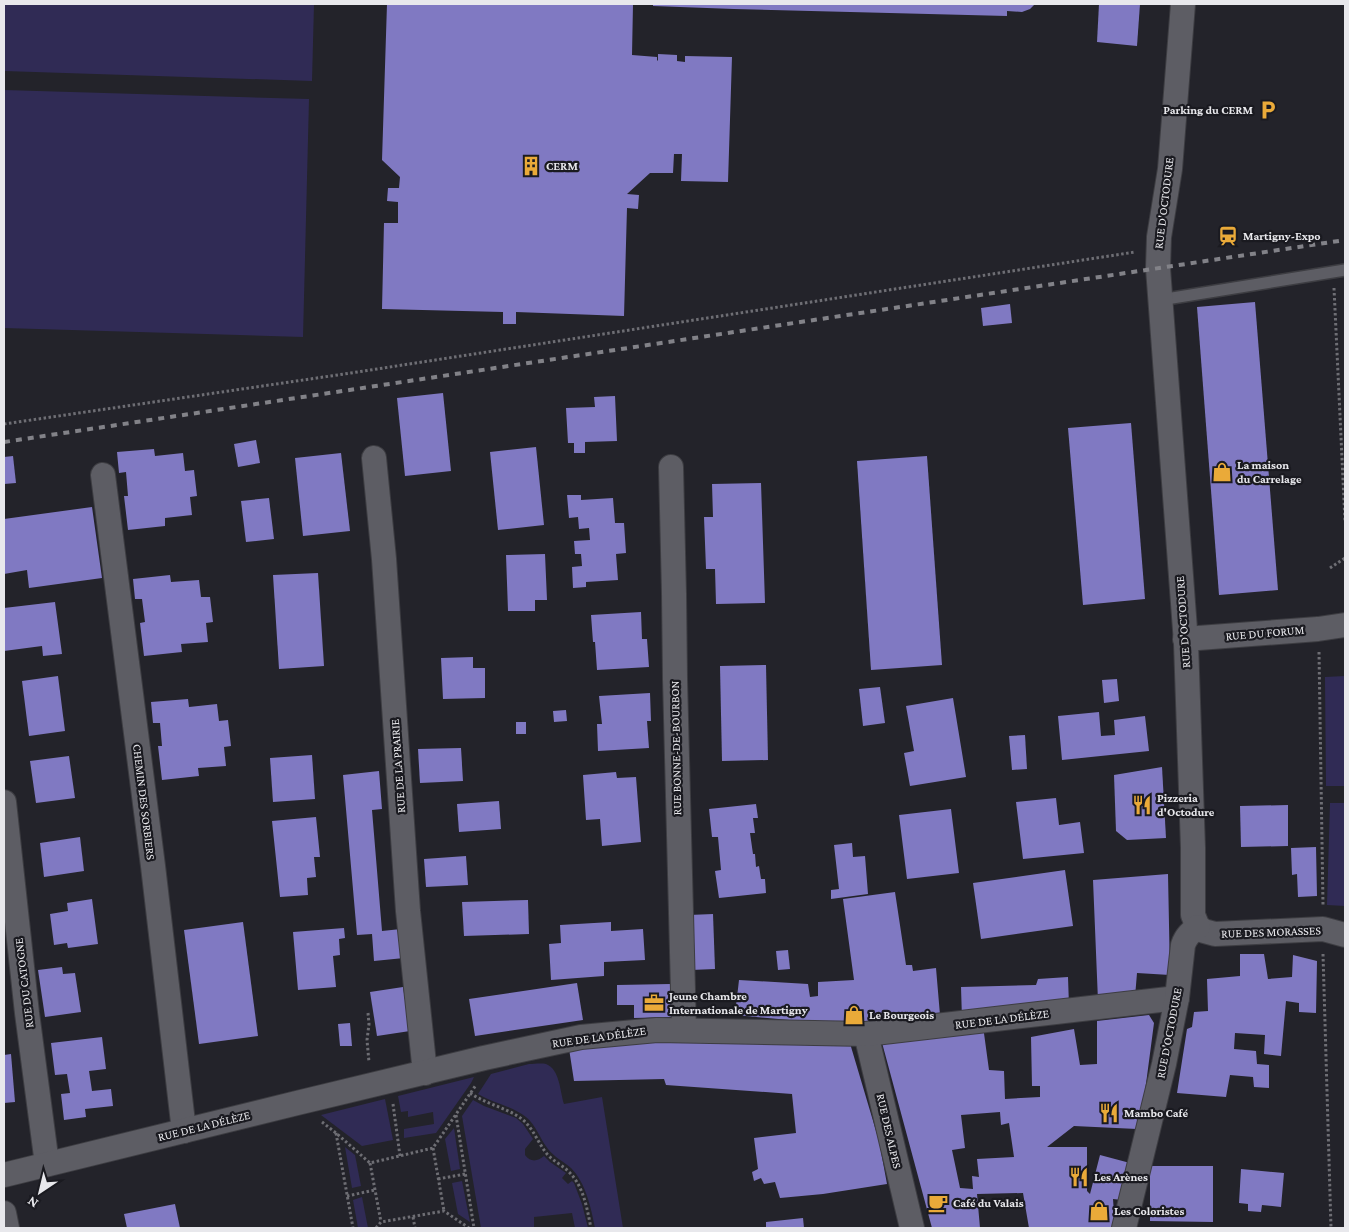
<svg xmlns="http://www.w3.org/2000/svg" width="1349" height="1232" font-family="'Crimson Pro',serif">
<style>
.green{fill:#302b55}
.building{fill:#8079c2;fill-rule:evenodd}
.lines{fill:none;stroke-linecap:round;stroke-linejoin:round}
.service-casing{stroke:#3d3d42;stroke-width:14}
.minor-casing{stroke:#3d3d42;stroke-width:26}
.path{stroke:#6e6e74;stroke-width:3;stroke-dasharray:2.5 2.5;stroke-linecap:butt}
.service{stroke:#5d5d64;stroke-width:11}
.minor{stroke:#5d5d64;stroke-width:24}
.rail{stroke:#828288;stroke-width:4;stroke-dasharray:6 6;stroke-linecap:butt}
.labels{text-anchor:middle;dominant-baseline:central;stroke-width:4.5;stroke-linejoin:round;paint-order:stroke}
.poi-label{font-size:12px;font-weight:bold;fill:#e8e8ec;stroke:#1a1a20;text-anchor:start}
.street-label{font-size:12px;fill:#e8e8ec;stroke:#1a1a20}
</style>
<rect width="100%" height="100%" fill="#23232a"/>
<!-- green -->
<g class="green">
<path d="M4,4H314L312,81L4,71Z"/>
<path d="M4,90L309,99L303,337L4,328Z"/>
<path d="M1345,676V786H1326L1325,677Z"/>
<path d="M1330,803H1345V906L1327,905Z"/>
<path d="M529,1064C534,1064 541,1063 546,1064C560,1069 560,1092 564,1104L602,1097L623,1228H595C591,1208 586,1183 571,1168C563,1161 554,1157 548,1149C540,1139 536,1125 526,1117C512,1106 493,1103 478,1094L491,1074Z"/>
<path d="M474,1077L471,1083L436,1133L404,1138V1129L434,1124L433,1112L408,1117V1111L401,1112L398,1096Z"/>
<path d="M385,1099L393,1140L362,1146L321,1115Z"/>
<path d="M473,1100L484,1106L516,1118L523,1124L533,1139L525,1149V1155C531,1163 538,1161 544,1156L550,1162L566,1173L562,1178L568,1184L572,1181L574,1183L582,1204L588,1228H575L572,1213L534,1217V1228H481L462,1116Z"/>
<path d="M454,1128L460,1169L451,1171L445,1139Z"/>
<path d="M345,1147L355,1155L361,1186L352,1188Z"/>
<path d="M462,1181L470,1222L458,1214L452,1183Z"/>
<path d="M362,1197L368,1228H358L353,1200Z"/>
</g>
<!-- building -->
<g class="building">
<path d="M387,4H633L632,55L657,57V60L658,61V54L677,55V61L685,62V56L732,57L728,182L681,181L682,154H674L673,173H650L627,194L639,195L638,209L627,208L624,316L516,312V324H503V312L382,309L384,223H398V202L387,201L388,188H399L400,177L382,160Z"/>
<path d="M653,4H1035L1030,9L1022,12L1007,11V16L734,9L653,6Z"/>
<path d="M1099,4H1140L1137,46L1097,42Z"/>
<path d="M1255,302L1278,590L1219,595L1197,307Z"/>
<path d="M1010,304L1012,323L983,326L981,308Z"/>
<path d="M443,393L451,471L405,476L397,398Z"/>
<path d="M615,396L617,441L585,442V453H574V443H568L566,408L595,407L594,397Z"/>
<path d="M1131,423L1145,599L1083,605L1068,428Z"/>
<path d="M256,440L260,463L238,467L234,444Z"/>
<path d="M536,447L544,525L498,530L490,452Z"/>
<path d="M154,449L155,456L183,453L185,471L194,470L197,496L190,497L192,515L165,518V526L128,530L124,496H128L126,472L119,473L117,452Z"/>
<path d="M341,453L350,531L303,536L295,458Z"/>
<path d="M13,456L16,483L4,484V457Z"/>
<path d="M927,456L942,665L871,670L857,461Z"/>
<path d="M761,483L765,603L716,604L715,569H706L704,517H713L712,484Z"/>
<path d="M567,495H581V500L613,498L615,523H624L626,553L616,554L618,580L586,582V587L573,588L572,567L582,566L581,554H575L574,541L590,540L589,528L579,529L578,517L569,518Z"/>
<path d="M269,498L274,539L246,542L241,501Z"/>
<path d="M92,507L102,578L29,588L27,570L4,574V519Z"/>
<path d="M545,554L547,600H535V611H508L506,555Z"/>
<path d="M318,573L324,666L279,669L273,575Z"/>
<path d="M170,575L171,582L199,580L201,597H210L213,622L206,623L208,642L181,644L182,652L144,656L140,623L145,622L142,599H135L133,579Z"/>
<path d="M55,602L62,654L43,656L42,646L4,651V608Z"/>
<path d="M641,612L642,639H647L649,667L597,670L595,642H593L591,615Z"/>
<path d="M473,657V668H485V698L443,699L441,658Z"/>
<path d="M766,665L768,760L722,761L720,666Z"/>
<path d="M58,676L65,731L29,736L22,681Z"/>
<path d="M1117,679L1119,701L1104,703L1102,680Z"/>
<path d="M880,687L885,723L863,726L859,689Z"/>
<path d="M650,693L651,721H647L649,748L598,751L597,724H602L599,696Z"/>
<path d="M953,698L966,777L910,786L904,753L914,751L906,706Z"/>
<path d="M188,699L189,707L217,704L219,721L228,720L231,746L224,747L226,766L198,768L199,776L162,780L158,746H162L160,723H153L151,702Z"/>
<path d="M566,710L567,721L554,722L553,711Z"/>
<path d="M1099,712L1101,736L1115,735L1114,720L1145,716L1149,751L1062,760L1058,716Z"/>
<rect x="516" y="722" width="10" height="12"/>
<path d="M1025,735L1027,769L1012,770L1009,736Z"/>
<path d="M461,748L463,781L420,783L418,749Z"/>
<path d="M312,755L315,799L273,802L270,758Z"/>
<path d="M69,756L75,798L36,803L30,761Z"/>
<path d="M1162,767L1166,838L1127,840L1116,831L1114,775Z"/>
<path d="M379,771L382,809L372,810L382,931L401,929L404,958L374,961L372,934L357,935L343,775Z"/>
<path d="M616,772L617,778L636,777L641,842L602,846L600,819L586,820L583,775Z"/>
<path d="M1056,798L1059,825L1080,822L1084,853L1023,859L1016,802Z"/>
<path d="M499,801L501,829L459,832L457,804Z"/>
<path d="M756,804L758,818H753L755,833H750L753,854H755L756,867L759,866L761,879H765L766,893L719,898L715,871L721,870L718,837H712L709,809Z"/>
<path d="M1288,805V846L1241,847L1240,806Z"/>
<path d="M951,809L959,873L907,879L899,815Z"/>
<path d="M316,817L320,857H314L316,877L307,878L308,895L280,897L272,821Z"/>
<path d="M80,837L84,871L44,877L40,843Z"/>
<path d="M852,843L853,857L865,856L868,894L831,899V890L839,889L834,845Z"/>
<path d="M1316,847L1317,896L1298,897L1297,874L1292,875L1291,848Z"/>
<path d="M466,856L468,885L426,887L424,859Z"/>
<path d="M1065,870L1073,926L981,939L973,883Z"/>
<path d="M1168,874L1170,975L1137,973L1135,997L1098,1001L1093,880Z"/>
<path d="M895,892L906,965H912L913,971L936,968L940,1015L845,1027L822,1023L735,1015L739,980L808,984L810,997L818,996V982L854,980L843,899Z"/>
<path d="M92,899L98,944L68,948L67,943L54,945L50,914L68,911L67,903Z"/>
<path d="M528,900L529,934L464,936L462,902Z"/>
<path d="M713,914L715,969L691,970L689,915Z"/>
<path d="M243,922L258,1036L199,1044L184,930Z"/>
<path d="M611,922V931L643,929L645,960L604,962V976L551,980L549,944L561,943L560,925Z"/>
<path d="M344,928L345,938L339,939L340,955L333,956L336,987L298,990L293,932Z"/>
<path d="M788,950L790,969L778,970L776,951Z"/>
<path d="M1240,954H1264L1268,979L1292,977L1293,955L1317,961L1316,1013L1299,1012V1003L1286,1001L1281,1056L1264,1054L1265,1035L1235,1033L1234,1049L1256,1051L1257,1064L1269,1065V1088L1254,1087L1253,1077L1230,1075L1226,1097L1177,1093L1187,1029L1192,1027L1194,1012L1208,1011L1207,979L1240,976Z"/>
<path d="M62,967L63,974L75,973L81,1012L45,1017L38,970Z"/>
<path d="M1068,977L1069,1006L962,1019L961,987L1036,985L1038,979Z"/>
<path d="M577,983L583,1020L475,1036L469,999Z"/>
<path d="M670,984L671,1017L634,1018V1005H617V985Z"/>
<path d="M403,987L410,1031L377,1036L370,992Z"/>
<path d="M1149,1015L1154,1023L1144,1099L1137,1129L1074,1126L1047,1147H1087V1191L1090,1194L1100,1155L1130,1163L1122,1200L1113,1199L1115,1228H1029L1023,1193L977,1194L980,1228H932L881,1039L983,1026L989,1070L1004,1071L1005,1099L1040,1097V1086H1032L1031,1037L1074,1029L1080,1065L1097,1064V1021ZM1000,1112L1001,1125L1009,1123L1014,1157L977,1159L979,1177L972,1176L973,1189L960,1188L952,1150L965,1148L961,1115Z"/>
<path d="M350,1023L352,1046H340L338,1024Z"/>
<path d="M102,1037L106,1069L89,1071L92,1091L111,1089L113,1106L85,1109L86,1117L64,1120L61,1094L70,1093L67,1074L55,1075L51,1043Z"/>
<path d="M849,1040L879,1141L887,1184L823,1194L780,1198L775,1182L764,1184L761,1178L754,1181L752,1172L758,1169L754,1138L796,1133L792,1094L666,1085L664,1079L574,1081L568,1042Z"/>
<path d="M11,1054L15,1102L4,1103V1055Z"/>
<path d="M1150,1166H1213V1222L1150,1221Z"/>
<path d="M1241,1169L1284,1173L1281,1207L1262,1205L1261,1212L1248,1211V1204L1239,1203Z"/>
<path d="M175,1204L180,1228H127L124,1214Z"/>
<path d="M803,1218L804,1228H766V1222Z"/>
</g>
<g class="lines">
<defs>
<path id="service" d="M1160,300L1345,270"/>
<g id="minor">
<path d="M1183,4L1170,169L1159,237L1158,268L1186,643L1193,848V915L1198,927L1204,931L1215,934L1323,929L1345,935"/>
<path d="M374,458L384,559L408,911L425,1073"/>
<path d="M671,467L674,594L675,679L684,1030"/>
<path d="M103,475L153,866L184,1131"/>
<path d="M1185,639L1318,629L1345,625"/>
<path d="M4,802L27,1013L47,1164"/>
<path d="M866,1034L912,1228"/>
<path d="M4,1175L297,1103L484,1058L581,1037L657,1030L866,1034L1177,998"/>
<path d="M4,1213L7,1228"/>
<path d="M1124,1228L1164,1064L1177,998L1183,945C1186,936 1191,932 1198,927"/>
</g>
</defs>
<!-- service casing -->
<use href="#service" class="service-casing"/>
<!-- minor casing -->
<use href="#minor" class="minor-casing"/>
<!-- path -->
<g class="path">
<path d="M1334,288L1345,522"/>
<path d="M4,424L351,373L1135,252"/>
<path d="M1330,568L1345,558"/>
<path d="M1319,652L1323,905"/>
<path d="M1323,954L1331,1228"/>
<path d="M368,1013L369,1024L367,1040L369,1062"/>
<path d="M470,1093C486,1104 504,1107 519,1117C533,1126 537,1142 547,1154C553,1161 562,1165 568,1171C584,1186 587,1209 591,1228"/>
<path d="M393,1104L400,1156"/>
<path d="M456,1115L474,1228"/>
<path d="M322,1122L336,1133L370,1163L433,1148L476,1085"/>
<path d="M336,1133L353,1228"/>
<path d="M433,1148L444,1211"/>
<path d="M370,1163L381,1222"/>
<path d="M438,1179L465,1174"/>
<path d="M347,1196L375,1190"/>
<path d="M413,1217L415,1228"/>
<path d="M376,1228L381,1222L444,1211L469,1228"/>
</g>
<!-- service -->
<use href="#service" class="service"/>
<!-- minor -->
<use href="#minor" class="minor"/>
<!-- rail -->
<path class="rail" d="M4,442L1345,240"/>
</g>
<!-- icons -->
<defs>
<symbol id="parking-bare" viewBox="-9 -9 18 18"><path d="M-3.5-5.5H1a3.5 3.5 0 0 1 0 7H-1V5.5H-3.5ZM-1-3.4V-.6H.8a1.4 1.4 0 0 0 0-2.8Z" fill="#eaaa39" stroke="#1a1a20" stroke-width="2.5" paint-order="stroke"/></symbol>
<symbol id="building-bare" viewBox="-9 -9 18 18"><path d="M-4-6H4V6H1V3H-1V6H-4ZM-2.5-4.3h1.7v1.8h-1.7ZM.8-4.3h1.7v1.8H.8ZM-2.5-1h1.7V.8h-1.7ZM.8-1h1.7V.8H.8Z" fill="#eaaa39" stroke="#1a1a20" stroke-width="2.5" paint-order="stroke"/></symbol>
<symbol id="station-bare" viewBox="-9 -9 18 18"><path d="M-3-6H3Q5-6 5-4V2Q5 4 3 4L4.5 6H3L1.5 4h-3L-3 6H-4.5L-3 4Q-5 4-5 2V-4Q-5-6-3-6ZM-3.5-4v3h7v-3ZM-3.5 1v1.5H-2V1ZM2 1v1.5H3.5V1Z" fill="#eaaa39" stroke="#1a1a20" stroke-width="2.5" paint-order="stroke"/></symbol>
<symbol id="shop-bare" viewBox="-9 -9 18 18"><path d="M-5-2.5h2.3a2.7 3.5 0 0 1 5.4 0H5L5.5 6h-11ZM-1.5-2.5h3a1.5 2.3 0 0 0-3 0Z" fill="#eaaa39" stroke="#1a1a20" stroke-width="2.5" paint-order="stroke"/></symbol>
<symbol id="restaurant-bare" viewBox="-9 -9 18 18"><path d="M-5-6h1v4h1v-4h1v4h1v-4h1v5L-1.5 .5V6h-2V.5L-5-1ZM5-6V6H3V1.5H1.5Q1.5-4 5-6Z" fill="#eaaa39" stroke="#1a1a20" stroke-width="2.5" paint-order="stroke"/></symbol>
<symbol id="office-bare" viewBox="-9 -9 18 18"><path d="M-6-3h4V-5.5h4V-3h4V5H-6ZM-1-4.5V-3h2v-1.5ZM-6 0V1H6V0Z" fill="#eaaa39" stroke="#1a1a20" stroke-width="2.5" paint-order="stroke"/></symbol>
<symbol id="cafe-bare" viewBox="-9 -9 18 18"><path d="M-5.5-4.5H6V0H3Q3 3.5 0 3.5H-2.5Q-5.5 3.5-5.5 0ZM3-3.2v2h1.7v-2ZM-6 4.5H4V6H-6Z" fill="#eaaa39" stroke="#1a1a20" stroke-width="2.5" paint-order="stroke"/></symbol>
</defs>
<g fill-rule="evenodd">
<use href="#parking-bare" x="1254" y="96" width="28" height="28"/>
<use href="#building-bare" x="517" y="152" width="28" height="28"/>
<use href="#station-bare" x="1214" y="222" width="28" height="28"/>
<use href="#shop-bare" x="1208" y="458" width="28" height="28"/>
<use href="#restaurant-bare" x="1128" y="791" width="28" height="28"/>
<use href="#office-bare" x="640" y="989" width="28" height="28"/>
<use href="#shop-bare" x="840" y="1001" width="28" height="28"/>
<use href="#restaurant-bare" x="1095" y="1099" width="28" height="28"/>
<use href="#restaurant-bare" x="1065" y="1163" width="28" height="28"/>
<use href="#cafe-bare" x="924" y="1189" width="28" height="28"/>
<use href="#shop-bare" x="1085" y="1197" width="28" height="28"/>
</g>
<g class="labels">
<!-- poi labels -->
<g class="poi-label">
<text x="1253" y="110" text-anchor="end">Parking du CERM</text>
<text x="546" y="166">CERM</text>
<text x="1243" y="236">Martigny-Expo</text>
<text x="1237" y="465">La maison<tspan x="1237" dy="14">du Carrelage</tspan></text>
<text x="1157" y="798">Pizzeria<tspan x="1157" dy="14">d'Octodure</tspan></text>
<text x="669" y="996">Jeune Chambre<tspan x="669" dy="14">Internationale de Martigny</tspan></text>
<text x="869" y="1015">Le Bourgeois</text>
<text x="1124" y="1113">Mambo Café</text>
<text x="1094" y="1177">Les Arènes</text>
<text x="953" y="1203">Café du Valais</text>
<text x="1114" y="1211">Les Coloristes</text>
</g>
<!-- street labels -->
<g class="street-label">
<text transform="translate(1164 203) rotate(-83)">RUE D'OCTODURE</text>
<text transform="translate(1183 622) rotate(-94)">RUE D'OCTODURE</text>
<text transform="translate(1265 633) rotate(-5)">RUE DU FORUM</text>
<text transform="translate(676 748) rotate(-91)">RUE BONNE-DE-BOURBON</text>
<text transform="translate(398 766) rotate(-94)">RUE DE LA PRAIRIE</text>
<text transform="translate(144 802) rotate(83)">CHEMIN DES SORBIERS</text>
<text transform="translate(1271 932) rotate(-2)">RUE DES MORASSES</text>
<text transform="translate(24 983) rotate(-97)">RUE DU CATOGNE</text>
<text transform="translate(1002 1019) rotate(-7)">RUE DE LA DÉLÈZE</text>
<text transform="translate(1169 1033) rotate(-79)">RUE D'OCTODURE</text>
<text transform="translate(599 1037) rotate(-8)">RUE DE LA DÉLÈZE</text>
<text transform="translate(204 1126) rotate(-14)">RUE DE LA DÉLÈZE</text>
<text transform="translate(889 1131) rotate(77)">RUE DES ALPES</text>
</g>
</g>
<!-- border -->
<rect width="1349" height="1232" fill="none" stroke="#e8e8ec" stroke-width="10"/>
<!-- north arrow -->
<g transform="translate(40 1192) rotate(215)" stroke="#1a1a20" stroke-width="4" paint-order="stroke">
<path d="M0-4L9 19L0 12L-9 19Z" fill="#e8e8ec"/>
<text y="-8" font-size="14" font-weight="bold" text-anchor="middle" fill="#e8e8ec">N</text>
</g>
</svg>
